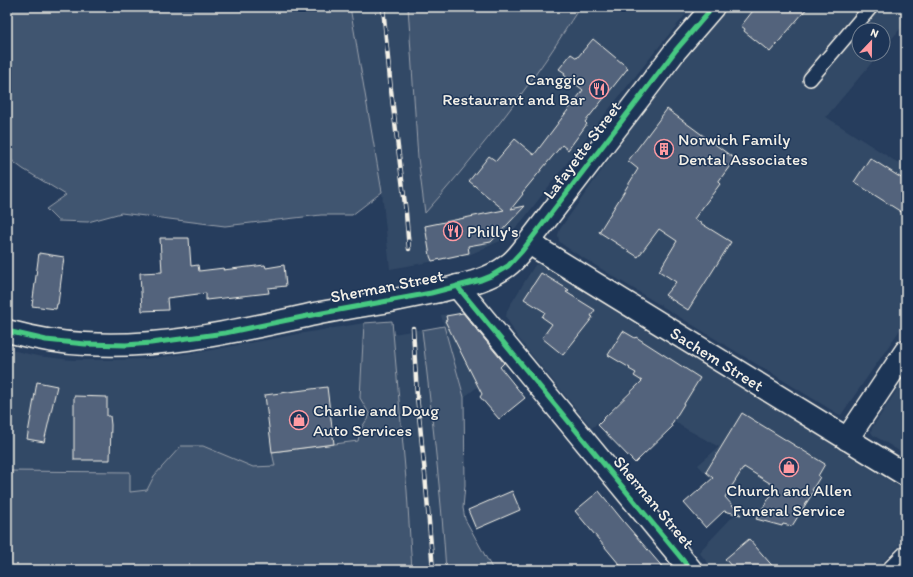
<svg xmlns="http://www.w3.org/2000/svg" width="913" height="577" font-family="Itim,sans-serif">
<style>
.built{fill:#334966}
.green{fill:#40546f;stroke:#9aa2ac}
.building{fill:#52647b;stroke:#f4f1e8}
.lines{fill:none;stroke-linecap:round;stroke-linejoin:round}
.service-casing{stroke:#f4f1e8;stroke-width:16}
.minor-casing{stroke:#f4f1e8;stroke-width:25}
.tertiary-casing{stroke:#f4f1e8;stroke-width:25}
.service{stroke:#1d3557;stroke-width:13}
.minor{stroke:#1d3557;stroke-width:22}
.tertiary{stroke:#1d3557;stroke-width:22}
.rail-casing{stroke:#f4f1e8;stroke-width:4.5}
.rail{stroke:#1d3557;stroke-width:3;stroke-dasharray:9;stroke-linecap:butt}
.tertiary-bridge-casing{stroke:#f4f1e8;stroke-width:25;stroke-linecap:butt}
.tertiary-bridge{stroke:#1d3557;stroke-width:22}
.cycleway-casing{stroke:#1d3557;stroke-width:8}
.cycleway{stroke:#46c982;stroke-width:5}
.labels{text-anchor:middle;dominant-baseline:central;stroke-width:3;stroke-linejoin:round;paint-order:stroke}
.poi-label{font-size:17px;fill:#f4f1e8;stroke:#1d3557;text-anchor:start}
.street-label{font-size:17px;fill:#f4f1e8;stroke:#1d3557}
</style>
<rect width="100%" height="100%" fill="#263d5d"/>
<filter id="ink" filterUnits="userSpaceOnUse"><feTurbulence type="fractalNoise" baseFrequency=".025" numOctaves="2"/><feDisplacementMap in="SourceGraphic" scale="8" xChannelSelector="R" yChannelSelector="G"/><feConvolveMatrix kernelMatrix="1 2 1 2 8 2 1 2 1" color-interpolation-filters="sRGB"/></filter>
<g filter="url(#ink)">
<!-- built -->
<g class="built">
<path d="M350,7H408L418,158L425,212L443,192L483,145L546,60L580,7H692L666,38L597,124L522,221L507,236L500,241L491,245L469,255L390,269L382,192Z"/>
<path d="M727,7H906V22L883,49V30H859V54H879L826,117L906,168V321L841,415L838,414L572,251L562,244L559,241L558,235L560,229L631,129L682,63Z"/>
<path d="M538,264L794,421L906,491V538L875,570H713L699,552L739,510L698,465L719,447L681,426L635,386L592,428L526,348L516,335L506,317L507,311L509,307L535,265Z"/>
<path d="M461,313H464L470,319L507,365L464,397L441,315Z"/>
<path d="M392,321L393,334L429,328L441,423L433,425L441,498L446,570H412L405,471L129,551L130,472L7,471V349L37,356L72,360H110L144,359L201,352L304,333L364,323Z"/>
<path d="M906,376V455L873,435L871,432L872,428Z"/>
</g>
<!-- green -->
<g class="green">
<path d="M7,7H350L382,192L352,215H321L225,226L121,213L88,222L58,221L46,209L66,195L23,169L7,157Z"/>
<path d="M408,7H580C568,25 557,44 545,61C508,114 468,165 425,213L418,158Z"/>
<path d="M392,321L407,491L412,570H7V471L130,472V492L147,490L154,476L181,446H203L253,467L275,466L272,452L358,441L360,430L370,415L360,398L364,323Z"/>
<path d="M444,326L464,397L465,485L463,508L465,519L493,570H446C441,490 431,410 422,330Z"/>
</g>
<!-- building -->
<g class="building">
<path d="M756,7H808L770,52L744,31L745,29L741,26Z"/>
<path d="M593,39L628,68L585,122L587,124L568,150L562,145L522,193L523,194L511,209L525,206L491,242L468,246L469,253L432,261L430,256L425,226L504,210L469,181L489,156L496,161L515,139L534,155L583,90L564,75L565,73L559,69L571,54L577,58Z"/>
<path d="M667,109L735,159L718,182L720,184L694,219L731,242L688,310L665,295L676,282L659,271L677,241L659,229L638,257L599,232L638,169L628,161Z"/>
<path d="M870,158L906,181V215L854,182Z"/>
<path d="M160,238H189L191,266L198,265L199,271L224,268L223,270L265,265L266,268L284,265L286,286L268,288L269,293L206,300V293L167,298L168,310L142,311L140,273L162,272Z"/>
<path d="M39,253L64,257L58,304H57L56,309L32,306Z"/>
<path d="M541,273L569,290L566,292L595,310L591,316L593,317L563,355L542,338L552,324L542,317L545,312L524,299Z"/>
<path d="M463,313L504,363L500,367L525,398L499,419L480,397L482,394L445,321L447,320L446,316Z"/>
<path d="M623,331L635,338L636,337L700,378L671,425L672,427L640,458L635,463L598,425L603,420H602L642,381L634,376L636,373L629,369L630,368L608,355Z"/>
<path d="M37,382L57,386L44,442L27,439Z"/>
<path d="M327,387L334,444L272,452L265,395Z"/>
<path d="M74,396L107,397V416H110L111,425L110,460H74Z"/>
<path d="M742,413L825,464L818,476L820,477L812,490L814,491L792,526L783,524L782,526L756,519L776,487L744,467L725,497L741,515L724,511L706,528L684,503L713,478L706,472Z"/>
<path d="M512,491L520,510L476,529L468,510Z"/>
<path d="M599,491L624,522L665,570H624L575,511Z"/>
<path d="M749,539L776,570H735L725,559Z"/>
</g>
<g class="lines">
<defs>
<path id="service" d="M810,79L871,7"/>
<g id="minor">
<path d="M457,286L691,570"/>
<path d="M847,439L906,351"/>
<path d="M894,570L906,558"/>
</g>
<g id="tertiary">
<path d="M529,243L906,475"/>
<path d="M439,291C463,285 487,281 507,266C513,262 518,256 522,251L657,75L676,50L713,7"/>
<path d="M7,331C33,338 58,343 85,344C163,349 240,330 315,314C340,309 365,305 390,301"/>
</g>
</defs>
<!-- service casing -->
<use href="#service" class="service-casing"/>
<!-- minor casing -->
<use href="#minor" class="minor-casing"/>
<!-- tertiary casing -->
<use href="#tertiary" class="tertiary-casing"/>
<!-- service -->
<use href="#service" class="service"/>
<!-- minor -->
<use href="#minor" class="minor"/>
<!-- tertiary -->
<use href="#tertiary" class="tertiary"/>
<defs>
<g id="rail">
<path d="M383,7L391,90L406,213L409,249"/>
<path d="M413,328L417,396L425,474L433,570"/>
</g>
</defs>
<!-- rail casing -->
<use href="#rail" class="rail-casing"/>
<!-- rail -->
<use href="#rail" class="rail"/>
<defs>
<path id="tertiary-bridge" d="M390,301L439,291"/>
</defs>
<!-- tertiary-bridge casing -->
<use href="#tertiary-bridge" class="tertiary-bridge-casing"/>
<!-- tertiary-bridge -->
<use href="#tertiary-bridge" class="tertiary-bridge"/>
<defs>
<g id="cycleway">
<path d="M457,286L691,570"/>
<path d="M7,331L46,340L85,344L126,345L151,343L203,336L225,333L317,314L431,293L481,280L491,276L508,266L522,251L657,75L676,50L713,7"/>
</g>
</defs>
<!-- cycleway casing -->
<use href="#cycleway" class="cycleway-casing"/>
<!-- cycleway -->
<use href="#cycleway" class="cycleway"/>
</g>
</g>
<!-- icons -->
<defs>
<symbol id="restaurant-ring" viewBox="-11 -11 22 22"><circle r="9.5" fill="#1d3557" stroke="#ff9aa2" stroke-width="1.5"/><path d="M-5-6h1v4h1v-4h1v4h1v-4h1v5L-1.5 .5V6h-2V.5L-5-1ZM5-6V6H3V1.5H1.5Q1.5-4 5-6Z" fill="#ff9aa2"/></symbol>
<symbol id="building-ring" viewBox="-11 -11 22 22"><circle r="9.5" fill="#1d3557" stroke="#ff9aa2" stroke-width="1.5"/><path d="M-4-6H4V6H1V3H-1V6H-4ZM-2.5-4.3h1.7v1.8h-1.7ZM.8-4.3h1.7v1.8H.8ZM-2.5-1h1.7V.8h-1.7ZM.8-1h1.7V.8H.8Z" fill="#ff9aa2"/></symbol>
<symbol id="shop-ring" viewBox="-11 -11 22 22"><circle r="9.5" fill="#1d3557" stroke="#ff9aa2" stroke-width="1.5"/><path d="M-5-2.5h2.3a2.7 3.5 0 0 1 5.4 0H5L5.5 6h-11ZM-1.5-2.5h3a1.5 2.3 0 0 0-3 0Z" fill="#ff9aa2"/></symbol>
</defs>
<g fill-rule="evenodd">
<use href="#restaurant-ring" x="588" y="78" width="22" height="22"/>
<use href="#building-ring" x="653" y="138" width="22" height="22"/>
<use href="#restaurant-ring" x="442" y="220" width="22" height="22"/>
<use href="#shop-ring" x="288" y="409" width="22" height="22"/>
<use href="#shop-ring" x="778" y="456" width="22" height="22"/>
</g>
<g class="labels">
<!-- poi labels -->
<g class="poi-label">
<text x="585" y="79" text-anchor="end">Canggio<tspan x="585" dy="20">Restaurant and Bar</tspan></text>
<text x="678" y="139">Norwich Family<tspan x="678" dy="20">Dental Associates</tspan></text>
<text x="467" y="231">Philly's</text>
<text x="313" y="410">Charlie and Doug<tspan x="313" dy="20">Auto Services</tspan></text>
<text x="789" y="490" text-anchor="middle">Church and Allen<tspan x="789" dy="20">Funeral Service</tspan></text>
</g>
<!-- street labels -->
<g class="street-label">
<text transform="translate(582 150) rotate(-53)">Lafayette Street</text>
<text transform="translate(387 286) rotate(-11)">Sherman Street</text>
<text transform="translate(717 359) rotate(32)">Sachem Street</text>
<text transform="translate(654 502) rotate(50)">Sherman Street</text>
</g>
</g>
<!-- margin -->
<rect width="913" height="577" fill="none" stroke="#1d3557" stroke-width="24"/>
<rect x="12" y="12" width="889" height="553" fill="none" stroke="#f4f1e8" stroke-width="1.5" filter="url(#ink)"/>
<!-- north arrow -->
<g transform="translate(871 42) rotate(22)"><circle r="19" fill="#1d3557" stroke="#738091"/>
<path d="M0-3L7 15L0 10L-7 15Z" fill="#ff9aa2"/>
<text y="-6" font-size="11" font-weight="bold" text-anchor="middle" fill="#f4f1e8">N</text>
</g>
</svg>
